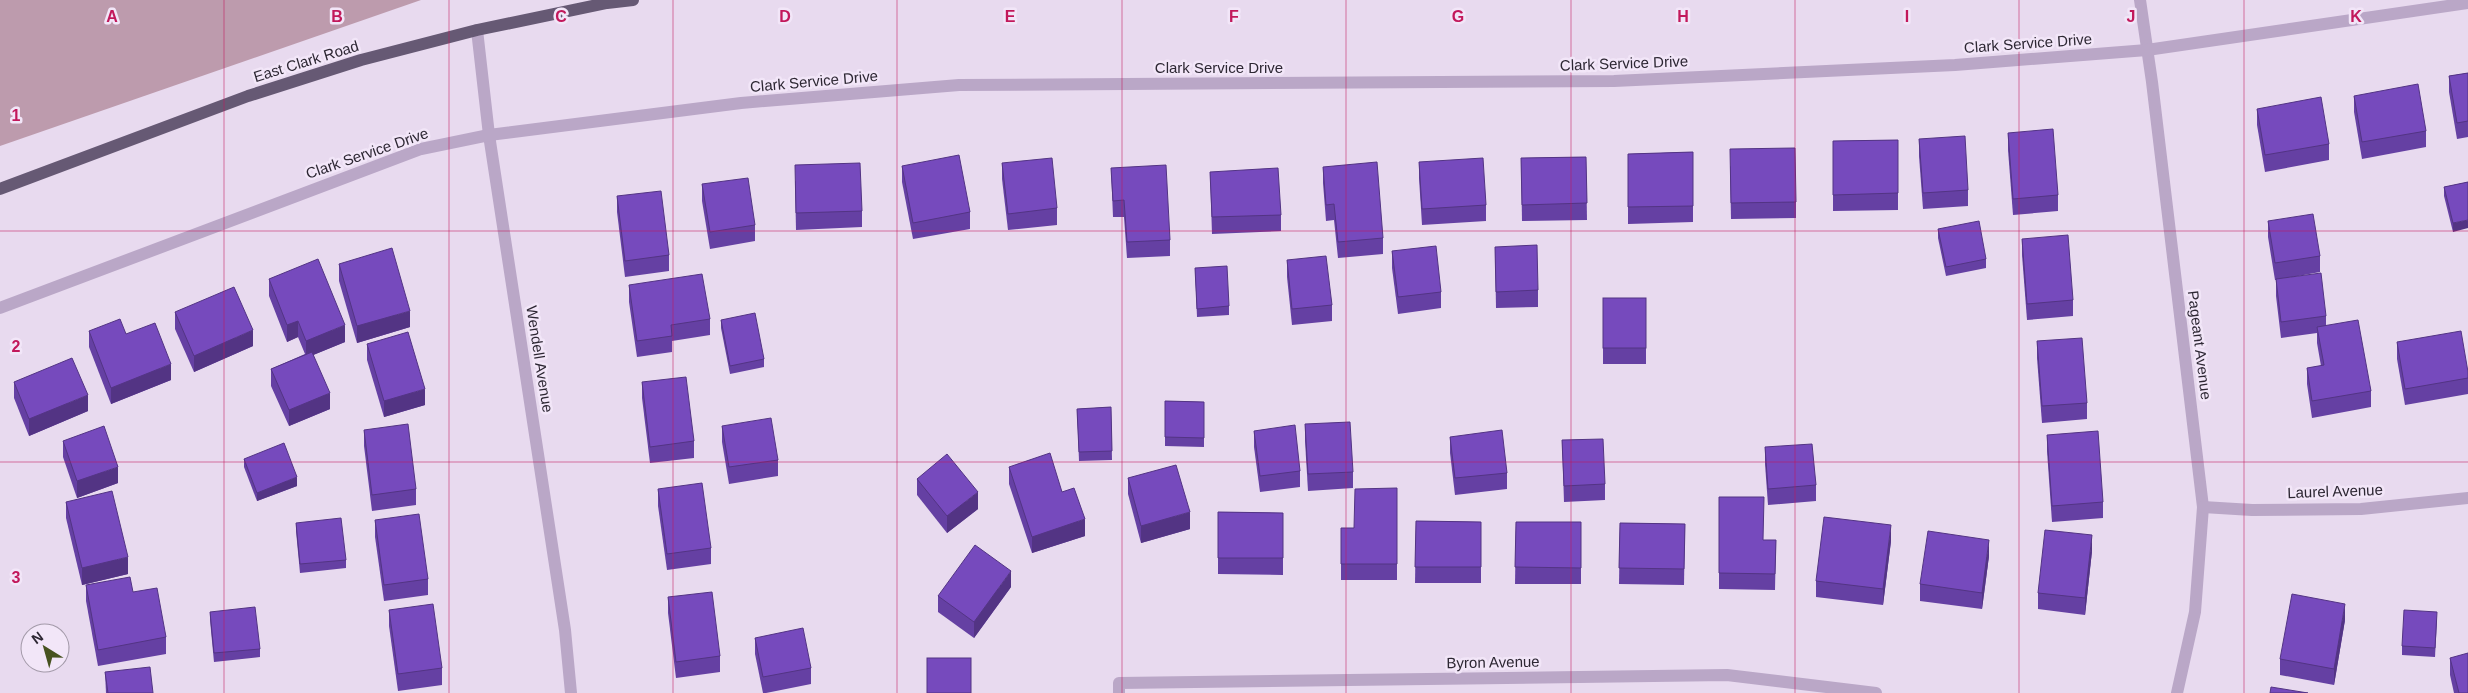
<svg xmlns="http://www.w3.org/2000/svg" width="2468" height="693" font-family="Helvetica,sans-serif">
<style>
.green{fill:#bd9bad}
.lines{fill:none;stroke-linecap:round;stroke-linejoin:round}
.minor{stroke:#baa7c7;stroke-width:12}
.major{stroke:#665974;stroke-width:12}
.wall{fill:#6540a3}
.shaded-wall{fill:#533484}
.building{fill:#764abd;stroke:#533484}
.grid{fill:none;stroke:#c2185b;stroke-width:1;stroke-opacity:0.55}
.labels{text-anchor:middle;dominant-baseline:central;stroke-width:5;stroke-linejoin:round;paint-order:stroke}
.street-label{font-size:15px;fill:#2d2733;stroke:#f2e6f8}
.grid-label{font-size:16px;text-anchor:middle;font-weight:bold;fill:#c2185b;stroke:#f2e6f8;stroke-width:5;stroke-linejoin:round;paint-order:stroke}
</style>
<rect width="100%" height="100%" fill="#e8daef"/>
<!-- green -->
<path class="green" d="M0,0H421L0,146Z"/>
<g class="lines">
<!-- minor -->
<g class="minor">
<path d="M2140,0L2152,82L2203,507L2195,612L2177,693"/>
<path d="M477,30L489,135L565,630L571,693"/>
<path d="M0,308L421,149L489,135L741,103L959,85L1614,81L1955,65L2147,50L2468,3"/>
<path d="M2203,507L2252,510L2361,509L2468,498"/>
<path d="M1119,693V683L1727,675L1876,693"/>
</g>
<!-- major -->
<path class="major" d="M0,189L248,96L361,60L477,30L607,3L633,0"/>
</g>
<!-- wall -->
<g class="wall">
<path d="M2468,73V137L2457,139L2449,92V76Z"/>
<path d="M2354,96L2426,131V147L2362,159L2354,112Z"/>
<path d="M2257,109L2329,144V160L2265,172L2257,125Z"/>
<path d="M2008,133L2058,195V211L2013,215L2008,150Z"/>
<path d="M1919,139L1968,190V206L1923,209L1919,156Z"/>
<path d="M1898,140V210L1833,211V141Z"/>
<path d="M1693,152V222L1628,224V154Z"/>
<path d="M1586,157L1587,220L1522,221L1521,158Z"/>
<path d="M1419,162L1486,205V221L1422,225L1419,178Z"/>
<path d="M1002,163L1057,208V225L1008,230L1002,179Z"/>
<path d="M902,166L970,212V229L913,239L902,182Z"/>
<path d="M1730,166L1796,202V218L1731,219Z"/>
<path d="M1323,167L1383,238V254L1338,258L1334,220L1326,221L1323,183Z"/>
<path d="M1111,168L1170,240V256L1127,258L1124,217H1113Z"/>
<path d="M1210,172L1281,215V231L1212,234Z"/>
<path d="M795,181L862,211V227L796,230Z"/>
<path d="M2468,182L2453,232L2444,196V187Z"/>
<path d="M702,184L755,225V241L710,249L702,201Z"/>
<path d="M617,196L669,255V271L625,277L617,212Z"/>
<path d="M2268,221L2320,256V272L2282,279L2326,316V325L2371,391V407L2312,418L2307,384V368L2321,366L2317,343V333L2281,338L2276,296V280H2275L2268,237Z"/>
<path d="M1938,229L1986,259V268L1946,276L1938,238Z"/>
<path d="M2022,239L2073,300V316L2027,320L2022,255Z"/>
<path d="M1495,247L1538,290V307L1496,308Z"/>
<path d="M1392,251L1441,292V308L1398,314L1392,268Z"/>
<path d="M1287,260L1332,305V321L1292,325L1287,277Z"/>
<path d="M339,264L410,327L357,343L339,281Z"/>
<path d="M1195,268L1229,306V315L1197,317Z"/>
<path d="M269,279L345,342L313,355L330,409L289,426L271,386V369L305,354L298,337L287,342L269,296Z"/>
<path d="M629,285L710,319V335L672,341V352L637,357L629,302Z"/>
<rect x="1603" y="298" width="43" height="66"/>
<path d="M175,312L253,346L194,372L175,329Z"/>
<path d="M721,320L764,359V367L730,374L721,328Z"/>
<path d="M89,331L126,334L171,380L111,404L89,347Z"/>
<path d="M2037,341L2087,403V419L2042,423L2037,358Z"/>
<path d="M2397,342L2468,372V394L2405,405L2397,359Z"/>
<path d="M367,344L425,405L384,417L367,360Z"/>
<path d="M14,382L88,411L29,436L14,398Z"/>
<path d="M642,382L694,441V458L650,463L642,398Z"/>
<path d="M1165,401L1204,402V447L1165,446Z"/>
<path d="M1111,407L1112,460L1079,461L1077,409Z"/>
<path d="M1305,424L1353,472V488L1308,491L1305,441Z"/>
<path d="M722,426L778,460V476L729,484L722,442Z"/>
<path d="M364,430L416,489V505L372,511L364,446Z"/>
<path d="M1254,431L1300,471V487L1260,492L1254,447Z"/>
<path d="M2047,435L2103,502V518L2052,522L2047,451Z"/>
<path d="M1450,437L1507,473V489L1455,495L1450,453Z"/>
<path d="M1562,440L1605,484V500L1564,502Z"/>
<path d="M63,441L118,483L77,498L63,457Z"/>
<path d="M1765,447L1816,485V501L1768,505L1765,464Z"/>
<path d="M244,459L297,486L257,501L244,467Z"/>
<path d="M1009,467L1062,492L1085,536L1032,553L1009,484Z"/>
<path d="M1128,478L1190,529L1141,543L1128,494Z"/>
<path d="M917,479L978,509L947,533L917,495Z"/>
<path d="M1397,488V580H1341V528H1354Z"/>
<path d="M658,489L711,548V564L667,570L658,506Z"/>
<path d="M1719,497L1763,540H1776L1775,590L1719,589Z"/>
<path d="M66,502L128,574L82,585L66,518Z"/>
<path d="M1218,512L1283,513V575L1218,574Z"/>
<path d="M375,520L428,579V595L384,601L375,537Z"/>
<path d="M1416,521L1481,522V583H1415Z"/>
<path d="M1516,522H1581V584H1515Z"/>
<path d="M296,523L346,560V568L300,573L296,531Z"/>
<path d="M1620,523L1685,524L1684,585L1619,584Z"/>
<path d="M1891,541L1883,605L1816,597V581Z"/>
<path d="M2092,551L2085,615L2038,609V593Z"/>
<path d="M1989,556L1982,609L1920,601V584Z"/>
<path d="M86,585L133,592L166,637V654L98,666L86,601Z"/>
<path d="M1011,587L974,638L938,612V596Z"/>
<path d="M668,597L720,656V672L676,678L668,613Z"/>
<path d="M389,610L442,668V685L398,691L389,626Z"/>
<path d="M210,612L260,649V657L214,662L210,620Z"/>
<path d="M2345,620L2334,685L2280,675V659Z"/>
<path d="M2437,620L2435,657L2402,655V646Z"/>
<path d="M755,638L811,668V684L766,693H763L755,654Z"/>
<path d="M2450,658L2468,693H2454L2450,675Z"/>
<path d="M105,672L153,693H106Z"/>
</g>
<!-- shaded-wall -->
<g class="shaded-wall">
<path d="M2468,220V228L2453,232V223Z"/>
<path d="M410,311V327L357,343V326Z"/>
<path d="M298,321V337L287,342V325Z"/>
<path d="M345,325V342L306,358V341Z"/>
<path d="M253,330V346L194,372V356Z"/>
<path d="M171,364V380L111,404V388Z"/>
<path d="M425,389V405L384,417V401Z"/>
<path d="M330,393V409L289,426V410Z"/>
<path d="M88,395V411L29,436V419Z"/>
<path d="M118,467V483L77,498V481Z"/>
<path d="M297,477V486L257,501V493Z"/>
<path d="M978,492V509L947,533V516Z"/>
<path d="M1190,512V529L1141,543V526Z"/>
<path d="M1085,519V536L1032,553V537Z"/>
<path d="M1891,525V541L1883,605V589Z"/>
<path d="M2092,535V551L2085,615V598Z"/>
<path d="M1989,540V556L1982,609V593Z"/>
<path d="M128,557V574L82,585V568Z"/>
<path d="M1011,571V587L974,638V622Z"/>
<path d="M2345,604V620L2334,685V669Z"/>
</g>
<!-- building -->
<g class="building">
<path d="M2468,73V121L2457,123L2449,76Z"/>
<path d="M2418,84L2426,131L2362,142L2354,96Z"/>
<path d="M2321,97L2329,144L2265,155L2257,109Z"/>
<path d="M2053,129L2058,195L2013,199L2008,133Z"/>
<path d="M1965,136L1968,190L1923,193L1919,139Z"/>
<path d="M1898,140V193L1833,195V141Z"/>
<path d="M1795,148L1796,202L1731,203L1730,149Z"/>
<path d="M1693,152V206L1628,207V154Z"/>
<path d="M959,155L970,212L913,223L902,166Z"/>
<path d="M1586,157L1587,203L1522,205L1521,158Z"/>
<path d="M1052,158L1057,208L1008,214L1002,163Z"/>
<path d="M1483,158L1486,205L1422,209L1419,162Z"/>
<path d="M1377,162L1383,238L1338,242L1334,204L1326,205L1323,167Z"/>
<path d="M860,163L862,211L796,213L795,165Z"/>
<path d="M1166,165L1170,240L1127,242L1124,200L1113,201L1111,168Z"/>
<path d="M1278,168L1281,215L1212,217L1210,172Z"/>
<path d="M748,178L755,225L710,232L702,184Z"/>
<path d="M2468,182V220L2453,223L2444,187Z"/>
<path d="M661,191L669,255L625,261L617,196Z"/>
<path d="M2313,214L2320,256L2275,263L2268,221Z"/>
<path d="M1979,221L1986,259L1946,267L1938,229Z"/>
<path d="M2068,235L2073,300L2027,304L2022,239Z"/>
<path d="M1537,245L1538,290L1496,292L1495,247Z"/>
<path d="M1436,246L1441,292L1398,297L1392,251Z"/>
<path d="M392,248L410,311L357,326L339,264Z"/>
<path d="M1326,256L1332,305L1292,309L1287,260Z"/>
<path d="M318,259L345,325L306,341L298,321L287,325L269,279Z"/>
<path d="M1227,266L1229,306L1197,309L1195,268Z"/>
<path d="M2321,273L2326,316L2281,322L2276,279Z"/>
<path d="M702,274L710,319L671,325L672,336L637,341L629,285Z"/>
<path d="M234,287L253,330L194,356L175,312Z"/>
<rect x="1603" y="298" width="43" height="50"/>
<path d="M755,313L764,359L730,366L721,320Z"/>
<path d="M120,319L126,334L155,323L171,364L111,388L89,331Z"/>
<path d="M2358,320L2371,391L2312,401L2307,368L2324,365L2317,327Z"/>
<path d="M2461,331L2468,372V378L2405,389L2397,342Z"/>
<path d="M408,332L425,389L384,401L367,344Z"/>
<path d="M2082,338L2087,403L2042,406L2037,341Z"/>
<path d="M312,352L330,393L289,410L271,369Z"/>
<path d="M72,358L88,395L29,419L14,382Z"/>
<path d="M686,377L694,441L650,447L642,382Z"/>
<path d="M1165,401L1204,402V438L1165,437Z"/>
<path d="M1111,407L1112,451L1079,452L1077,409Z"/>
<path d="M771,418L778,460L729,467L722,426Z"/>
<path d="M1350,422L1353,472L1308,474L1305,424Z"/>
<path d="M408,424L416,489L372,495L364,430Z"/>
<path d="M1295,425L1300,471L1260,476L1254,431Z"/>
<path d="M104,426L118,467L77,481L63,441Z"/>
<path d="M1502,430L1507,473L1455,478L1450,437Z"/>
<path d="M2098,431L2103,502L2052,506L2047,435Z"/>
<path d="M1603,439L1605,484L1564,486L1562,440Z"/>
<path d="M284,443L297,477L257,493L244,459Z"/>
<path d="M1812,444L1816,485L1768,489L1765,447Z"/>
<path d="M1050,453L1062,492L1074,488L1085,519L1032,537L1009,467Z"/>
<path d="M947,454L978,492L947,516L917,479Z"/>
<path d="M1176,465L1190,512L1141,526L1128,478Z"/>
<path d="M702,483L711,548L667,554L658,489Z"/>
<path d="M1397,488V564H1341V528H1354L1355,489Z"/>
<path d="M112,491L128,557L82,568L66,502Z"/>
<path d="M1719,497H1764L1763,540H1776L1775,574L1719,573Z"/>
<path d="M1218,512L1283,513V558H1218Z"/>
<path d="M419,514L428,579L384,585L375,520Z"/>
<path d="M1824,517L1891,525L1883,589L1816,581Z"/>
<path d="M341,518L346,560L300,564L296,523Z"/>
<path d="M1416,521L1481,522V567H1415Z"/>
<path d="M1516,522H1581V568L1515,567Z"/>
<path d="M1620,523L1685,524L1684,569L1619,568Z"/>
<path d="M2045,530L2092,535L2085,598L2038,593Z"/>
<path d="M1928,531L1989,540L1982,593L1920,584Z"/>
<path d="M975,545L1011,571L974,622L938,596Z"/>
<path d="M130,577L133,592L157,588L166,637L98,650L86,585Z"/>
<path d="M712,592L720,656L676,662L668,597Z"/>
<path d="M2292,594L2345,604L2334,669L2280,659Z"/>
<path d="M433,604L442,668L398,674L389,610Z"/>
<path d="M255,607L260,649L214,653L210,612Z"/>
<path d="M2404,610L2437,612L2435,648L2402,646Z"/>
<path d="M803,628L811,668L763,677L755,638Z"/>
<path d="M2468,653V693H2459L2450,658Z"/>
<rect x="927" y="658" width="44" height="35"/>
<path d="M150,667L153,693H108L105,672Z"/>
<path d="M2271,687L2308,693H2270Z"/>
</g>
<!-- grid -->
<path class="grid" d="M224,0V693M449,0V693M673,0V693M897,0V693M1122,0V693M1346,0V693M1571,0V693M1795,0V693M2019,0V693M2244,0V693M0,231H2468M0,462H2468"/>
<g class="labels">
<!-- street labels -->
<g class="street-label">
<text transform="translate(2028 43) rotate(-4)">Clark Service Drive</text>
<text transform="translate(306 61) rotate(-17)">East Clark Road</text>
<text transform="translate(1624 63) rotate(-2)">Clark Service Drive</text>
<text x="1219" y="67">Clark Service Drive</text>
<text transform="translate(814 81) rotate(-5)">Clark Service Drive</text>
<text transform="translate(367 153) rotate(-19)">Clark Service Drive</text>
<text transform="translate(2200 345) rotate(83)">Pageant Avenue</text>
<text transform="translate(540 359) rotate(81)">Wendell Avenue</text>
<text transform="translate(2335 491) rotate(-2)">Laurel Avenue</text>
<text transform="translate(1493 662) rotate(-1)">Byron Avenue</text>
</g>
</g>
<g class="grid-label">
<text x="112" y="22">A</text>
<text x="337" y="22">B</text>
<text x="561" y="22">C</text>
<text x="785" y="22">D</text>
<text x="1010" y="22">E</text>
<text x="1234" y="22">F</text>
<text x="1458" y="22">G</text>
<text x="1683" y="22">H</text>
<text x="1907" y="22">I</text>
<text x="2131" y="22">J</text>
<text x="2356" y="22">K</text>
<text x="16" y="121">1</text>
<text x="16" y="352">2</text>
<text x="16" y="583">3</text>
</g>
<!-- north arrow -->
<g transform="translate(45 648) rotate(323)"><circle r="24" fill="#f2e6f8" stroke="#a39aa9"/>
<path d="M0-4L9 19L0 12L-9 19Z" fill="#475220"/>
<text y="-8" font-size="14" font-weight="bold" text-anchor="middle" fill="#2d2733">N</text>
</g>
</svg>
